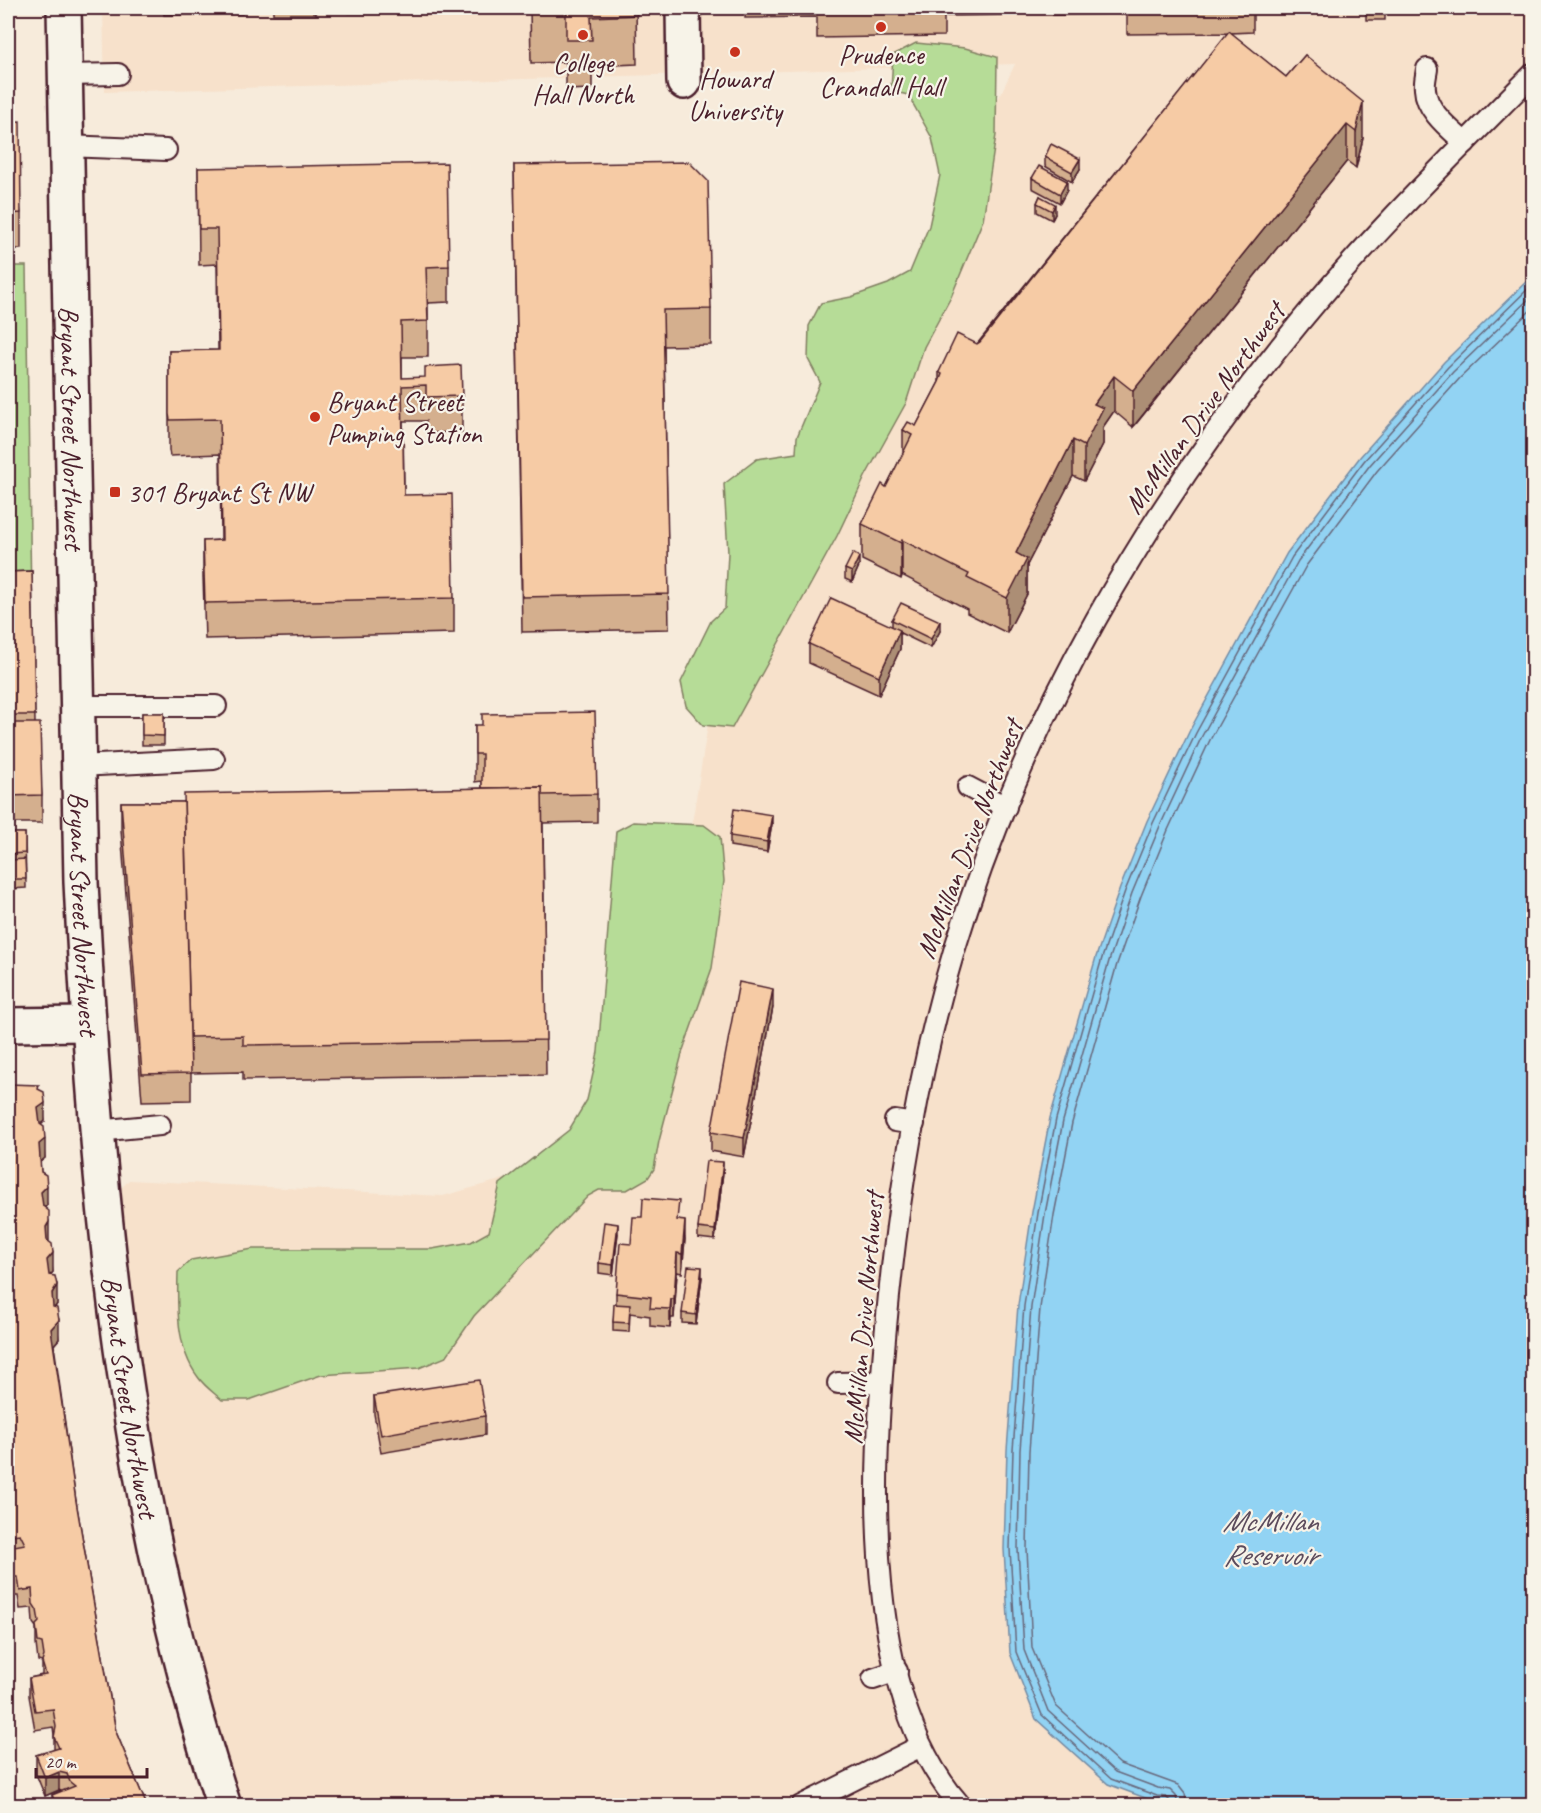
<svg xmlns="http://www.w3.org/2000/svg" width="1541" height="1813" font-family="Caveat,sans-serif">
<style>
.built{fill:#f7e1cb}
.green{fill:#b6dc97;stroke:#807e61;stroke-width:1.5}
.water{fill:#92d3f3;stroke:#758ba3;stroke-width:1.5}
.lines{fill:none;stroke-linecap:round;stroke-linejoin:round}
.shore{stroke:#67677b;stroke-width:1.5}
.service-casing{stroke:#4a1f2b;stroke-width:24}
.minor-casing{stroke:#4a1f2b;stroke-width:38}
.service{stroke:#f7f3e8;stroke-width:20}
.minor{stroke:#f7f3e8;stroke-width:33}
.wall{fill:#d4af8e;stroke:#4a1f2b;stroke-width:1.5}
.shaded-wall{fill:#ac8e74;stroke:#4a1f2b;stroke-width:1.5}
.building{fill:#f6cba5;stroke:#4a1f2b;stroke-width:1.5}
.poi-dot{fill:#c8321e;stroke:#f7f3e8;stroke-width:2}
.labels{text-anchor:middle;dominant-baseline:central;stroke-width:4.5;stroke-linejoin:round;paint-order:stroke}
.poi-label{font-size:28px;fill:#4a1f2b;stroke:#f7f3e8}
.street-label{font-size:28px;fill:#4a1f2b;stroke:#f7f3e8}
.water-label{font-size:30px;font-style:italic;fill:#5c4c5d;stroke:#f7f3e8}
</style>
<rect width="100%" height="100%" fill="#f7ebdb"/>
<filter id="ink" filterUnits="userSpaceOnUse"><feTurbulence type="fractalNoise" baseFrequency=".0167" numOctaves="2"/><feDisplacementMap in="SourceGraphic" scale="12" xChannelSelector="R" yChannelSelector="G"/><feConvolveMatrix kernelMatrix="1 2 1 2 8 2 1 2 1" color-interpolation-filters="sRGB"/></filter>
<g filter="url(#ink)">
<!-- built -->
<path class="built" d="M103,8H1533V1805H238L163,1589L103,1207L129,1180L443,1196L604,1151L668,972L713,693L1015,64L105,92Z"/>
<!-- green -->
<g class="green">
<path d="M916,43L965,48L997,57L996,135L983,220L951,297L924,347L906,403L865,477L837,536L732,728L703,725L686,706L681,682L711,621L725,608L728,553L724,484L757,459L796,453L797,437L820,382L808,359L809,326L821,303L851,297L888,284L910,272L929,226L940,175L932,138L908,95L891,91L893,55Z"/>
<path d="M8,266H26L31,601L8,602Z"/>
<path d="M633,822L704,825L720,837L724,881L712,968L683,1050L659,1141L654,1169L648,1178L627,1190H599L588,1196L474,1316L446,1357L419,1368L321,1375L249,1400H222C214,1393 204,1386 198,1377C176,1348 177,1306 178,1272L191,1260L253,1249H432L471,1242L489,1232L500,1184L569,1130L587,1100L598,1052L616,831Z"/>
</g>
<!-- water -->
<path class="water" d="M1533,275V1805L1192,1806L1156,1802L1108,1784L1036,1719L1010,1653L1004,1549L1007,1450L1018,1305L1032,1212L1050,1118L1096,957L1120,888L1147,821L1190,730L1287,553L1360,457L1444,362Z"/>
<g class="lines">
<!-- shore -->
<g class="shore">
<path d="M1170,1806V1801L1166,1797L1157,1796L1111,1779L1042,1715L1016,1652L1010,1549L1013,1450L1024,1306L1038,1213L1056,1119L1102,958L1125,891L1153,823L1196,733L1292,557L1364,461L1448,367L1534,283"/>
<path d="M1178,1806L1176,1796L1170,1790L1158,1788L1115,1772L1048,1711L1024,1650L1018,1549L1020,1450L1031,1307L1045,1214L1063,1121L1109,961L1132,893L1160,826L1202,736L1298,561L1370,465L1453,372L1534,294"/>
<path d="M1187,1806L1185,1794L1178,1785L1120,1764L1056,1706L1032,1648L1027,1549L1029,1451L1040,1308L1054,1215L1072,1123L1117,964L1141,896L1168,830L1210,740L1306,566L1377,471L1460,378L1534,307"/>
</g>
<defs>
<g id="service">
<path d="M1427,69C1426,76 1424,83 1425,89C1426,111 1450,129 1465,143"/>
<path d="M65,75L118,74"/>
<path d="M66,146L166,150"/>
<path d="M77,706H216"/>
<path d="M79,766L214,759"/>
<path d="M968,787L1006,807"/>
<path d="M895,1121L914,1124"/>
<path d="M97,1131L160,1125"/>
<path d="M838,1383L881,1382"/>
<path d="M873,1679L897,1671"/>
<path d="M801,1806L921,1746"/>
<path d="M961,1806C874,1709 872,1526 880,1403C890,1252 910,1097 954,951C1023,721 1148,507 1300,322C1372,234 1454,154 1534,73"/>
</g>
<g id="minor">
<path id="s1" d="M64,8L81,882C96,1194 125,1507 224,1806"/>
<path d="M683,8L684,82"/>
<path d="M8,1025L88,1024"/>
</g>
</defs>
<!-- service casing -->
<use href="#service" class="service-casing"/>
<!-- minor casing -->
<use href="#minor" class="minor-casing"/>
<!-- service -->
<use href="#service" class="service"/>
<!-- minor -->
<use href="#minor" class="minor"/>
</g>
<!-- wall -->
<g class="wall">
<path d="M163,8H242V14L164,15Z"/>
<rect x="273" y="8" width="43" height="6"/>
<rect x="348" y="8" width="42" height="5"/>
<path d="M419,8H464V11L424,12Z"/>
<path d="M530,8H636L637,64L592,66V89L566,90V62L531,63Z"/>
<path d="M745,8H1016V15L944,16V36L817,38V17L745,18Z"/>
<path d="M1053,8H1326V10L1253,11V32L1231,33L1286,77L1305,55L1363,138L1356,168L1347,161L1136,424L1133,427L1114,411L1103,427V444L1084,481L1073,476L1027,565V594L1007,633L967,613V609L902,575L901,579L862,560V524L886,487L903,453V430L916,426L939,382V372L977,344L1228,33L1127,34V14L1053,15Z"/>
<rect x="1366" y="8" width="19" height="12"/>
<path d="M8,122L21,213V249H8Z"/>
<path d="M1045,157L1080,169L1072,182L1045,166Z"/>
<path d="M514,165L711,309V345L664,346L669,629L522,632Z"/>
<path d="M198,168L449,266V302L428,303V357H402V378L462,396V432L426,433V421H403L404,495L454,598V633L205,639L203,577V541L221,540L220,454L170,456L169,450V351L218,350L217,264L199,265Z"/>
<path d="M1032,178L1067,190L1060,203L1032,188Z"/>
<path d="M1040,196L1055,214L1052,220L1037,212V203Z"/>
<path d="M859,566L852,582L845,579V569Z"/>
<path d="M32,571L35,723L42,795V823H8V572Z"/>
<path d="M892,620L940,631L931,648L900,633V649L879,695L809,663V644L892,627Z"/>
<rect x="142" y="713" width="22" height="32"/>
<path d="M475,725L597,794V822L543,823L546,1075L243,1080V1072L191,1073V1100L142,1101L121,830V802H184L482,788V781L475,782Z"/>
<path d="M772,824L767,852L730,846V836Z"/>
<path d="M10,833H25L26,888L11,889Z"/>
<path d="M773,1007L744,1157L711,1151V1132Z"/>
<path d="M8,1084L39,1090L45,1121L41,1125L45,1158L40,1162L41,1172L47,1205L44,1208L53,1272L50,1275L57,1304L55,1307L59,1339L54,1345L76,1501L116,1732L147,1806H52V1795L61,1791L59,1790L45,1796L36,1774V1755L54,1750V1735L53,1727L35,1730L29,1696V1678L42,1675V1662L38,1661L36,1644V1627L33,1623L32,1608L20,1609L18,1596H13L9,1566V1547H10L8,1530Z"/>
<path d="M723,1172L715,1240L698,1238V1228Z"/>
<path d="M679,1220L685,1239L682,1273L677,1272L674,1318H671L670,1328L650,1326V1316L630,1313L629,1332L613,1331V1322L616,1304V1293Z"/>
<path d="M618,1233L613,1275L599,1273V1263Z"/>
<path d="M702,1277L696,1324L682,1323V1313Z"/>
<path d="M374,1396L485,1416V1435L381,1453L374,1414Z"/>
</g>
<!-- shaded-wall -->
<g class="shaded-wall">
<path d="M1363,102V138L1356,168V132Z"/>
<path d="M1347,125V161L1133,427V391Z"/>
<path d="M1080,159V169L1072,182V172Z"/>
<path d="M1067,181V190L1060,203V194Z"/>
<path d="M1055,204V214L1052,220V211Z"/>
<path d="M1114,376V411L1103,427V444L1084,481V446L1094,404Z"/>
<path d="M1073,440V476L1027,565V594L1007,633V598L1016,553Z"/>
<path d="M902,540V575L901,579V543Z"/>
<path d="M859,557V566L852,582V572Z"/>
<path d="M940,621V631L931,648V639Z"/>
<path d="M900,630V649L879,695V676Z"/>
<path d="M772,815V824L767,852V842Z"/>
<path d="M773,989V1007L744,1157V1138Z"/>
<path d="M45,1103V1121L38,1127V1108Z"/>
<path d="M45,1139V1158L39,1163V1144Z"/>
<path d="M723,1162V1172L715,1240V1230Z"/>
<path d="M47,1186V1205L41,1211V1192Z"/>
<path d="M685,1221V1239L682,1273V1254Z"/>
<path d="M49,1222V1240L46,1245V1227Z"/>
<path d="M618,1224V1233L613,1275V1265Z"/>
<path d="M53,1253V1272L47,1279V1260Z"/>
<path d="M677,1253V1272L674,1318V1299Z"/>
<path d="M702,1267V1277L696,1324V1315Z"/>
<path d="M57,1285V1304L52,1312V1293Z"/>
<path d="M671,1299V1318L670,1328V1309Z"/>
<path d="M59,1320V1339L51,1348V1329Z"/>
<path d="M59,1772V1790L45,1796V1778Z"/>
</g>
<!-- building -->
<g class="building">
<path d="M531,8H636L637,15L591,17L592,40H566V12L531,13Z"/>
<rect x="1366" y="8" width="19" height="3"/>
<path d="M1229,31L1286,77L1305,55L1363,102L1356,132L1347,125L1133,391L1114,376L1094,404L1103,408L1084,446L1073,440L1016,553L1027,559L1007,598L967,578L969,574L902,540L901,543L862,524L882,484L886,487L912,435L903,430L908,422L916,426L939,382L942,374L939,372L957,334L977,344L980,342Z"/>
<path d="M20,121L21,213L8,214V122Z"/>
<path d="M1051,144L1080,159L1072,172L1045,157Z"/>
<path d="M689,162L708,181L711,309L663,310L669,594L522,597L514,165Z"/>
<path d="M447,163L449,266L426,267L428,321L401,322L402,378L425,377V367L461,365L462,396L426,397V385L402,386L404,495L452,494L454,598L205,603L203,541L222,540L220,419L170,420L169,414V351L219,350L217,229H199L198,168Z"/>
<path d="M1039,166L1067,181L1060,194L1032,178Z"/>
<path d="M1040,196L1055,204L1052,211L1037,203Z"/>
<path d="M853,553L859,557L852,572L845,569Z"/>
<path d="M32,571L35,715H8V572Z"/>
<path d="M831,598L900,630L879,676L809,644Z"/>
<path d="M901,603L940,621L931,639L892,620Z"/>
<path d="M595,712L597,794L542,795V787L482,788V754H475V725H482V714Z"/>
<path d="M142,713H164V736L142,735Z"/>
<path d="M8,723H40L42,795L8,796Z"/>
<path d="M542,787L546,1040L243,1045V1036L190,1037L184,794Z"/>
<path d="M121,802H184L191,1073L142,1074Z"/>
<path d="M734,809L772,815L767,842L730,836Z"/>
<path d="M10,833H25V853L10,854Z"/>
<path d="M25,859L26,879H11L10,860Z"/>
<path d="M739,982L773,989L744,1138L711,1132Z"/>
<path d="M8,1084L39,1085L38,1089L44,1092L45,1103L38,1108L40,1124L44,1127L45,1139L39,1144L41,1172L46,1175L47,1186L41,1192L43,1206L49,1211V1222L46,1227L47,1240L52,1244L53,1253L47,1260L49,1275L55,1276L57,1285L52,1293L53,1307L57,1308L59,1320L51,1329L76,1501L116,1732L147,1806H57L52,1795L75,1786L70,1782L67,1774L59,1772L45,1778L36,1755L59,1748L54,1737L56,1727L53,1709L35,1711L29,1678L46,1675L42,1662L44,1656L42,1643L38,1642L36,1625L39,1622L37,1610L33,1604L32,1589L20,1591L18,1577H13L9,1547L25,1544L20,1534L11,1535L8,1511V1475L12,1474V1471L8,1472V1444H9L8,1433Z"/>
<path d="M706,1161L723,1162L715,1230L698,1228Z"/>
<path d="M643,1198L679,1201L677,1220L685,1221L682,1254L677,1253L674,1299H671L670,1309L650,1308L651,1297L616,1293L620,1243L631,1244L633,1217H642Z"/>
<path d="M604,1222L618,1224L613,1265L599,1263Z"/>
<path d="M688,1266L702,1267L696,1315L682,1313Z"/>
<path d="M614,1304L630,1305L629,1323L613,1322Z"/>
<path d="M479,1380L485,1416L381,1435L374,1396Z"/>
</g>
</g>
<!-- markers -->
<g class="poi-dot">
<circle cx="881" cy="27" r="6"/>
<circle cx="583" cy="35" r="6"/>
<circle cx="735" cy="52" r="6"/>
<circle cx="315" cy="417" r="6"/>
<rect x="109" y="486" width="12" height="12" rx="3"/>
</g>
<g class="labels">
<!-- poi labels -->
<g class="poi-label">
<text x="881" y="54">Prudence<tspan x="881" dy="32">Crandall Hall</tspan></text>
<text x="583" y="62">College<tspan x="583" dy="32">Hall North</tspan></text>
<text x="735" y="78">Howard<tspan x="735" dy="32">University</tspan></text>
<text x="327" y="401" text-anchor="start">Bryant Street<tspan x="327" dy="32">Pumping Station</tspan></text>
<text x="127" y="492" text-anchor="start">301 Bryant St NW</text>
</g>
<!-- street labels -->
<g class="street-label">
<text transform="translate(1204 408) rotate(-54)">McMillan Drive Northwest</text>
<text stroke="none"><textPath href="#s1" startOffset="420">Bryant Street Northwest</textPath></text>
<text transform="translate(969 839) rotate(-69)">McMillan Drive Northwest</text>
<text stroke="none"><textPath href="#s1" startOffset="906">Bryant Street Northwest</textPath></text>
<text transform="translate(863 1318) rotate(-85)">McMillan Drive Northwest</text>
<text stroke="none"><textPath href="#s1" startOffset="1392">Bryant Street Northwest</textPath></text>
</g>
<!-- water labels -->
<g class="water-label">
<text x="1270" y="1521">McMillan<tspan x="1270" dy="34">Reservoir</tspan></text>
</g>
</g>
<!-- margin -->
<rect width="1541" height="1813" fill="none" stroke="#f7f3e8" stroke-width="30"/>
<rect x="15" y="15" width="1511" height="1783" fill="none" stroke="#4a1f2b" stroke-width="2" filter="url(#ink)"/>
<!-- scale -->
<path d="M36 1768v9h111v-9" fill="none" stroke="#4a1f2b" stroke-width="3"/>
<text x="45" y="1768" font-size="18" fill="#4a1f2b" stroke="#f7f3e8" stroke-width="4.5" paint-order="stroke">20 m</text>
</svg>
